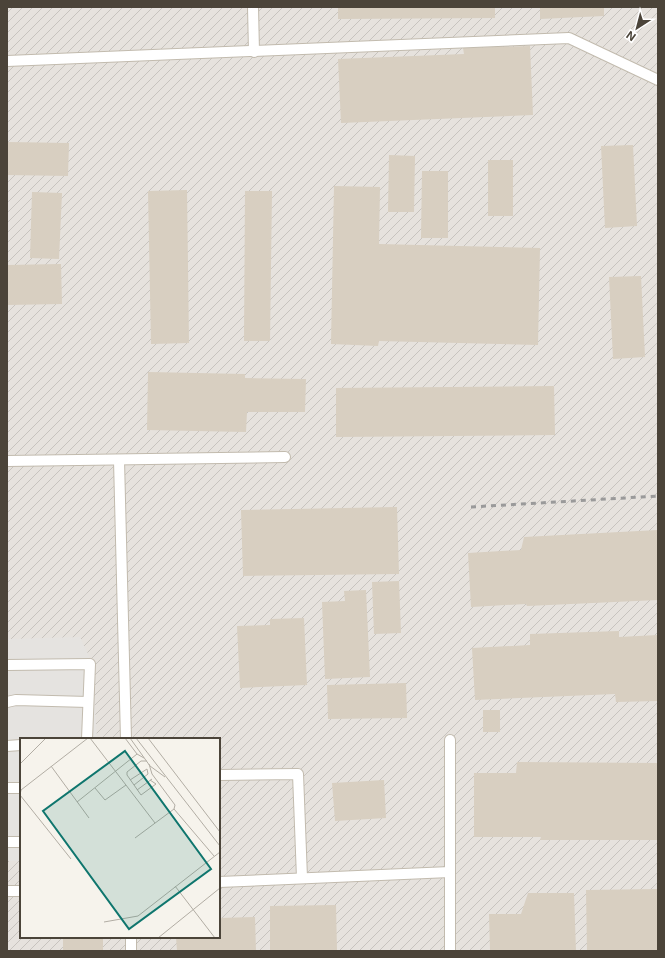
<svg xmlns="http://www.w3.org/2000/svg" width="665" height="958" font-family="Inter,sans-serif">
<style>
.industrial{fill:url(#industrial-furrows);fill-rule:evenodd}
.parking{fill:#e5e3e0}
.building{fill:#d8cfc1}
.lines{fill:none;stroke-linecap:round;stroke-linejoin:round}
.lane-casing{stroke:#c2bbae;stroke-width:12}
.lane{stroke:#fff;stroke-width:10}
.rail{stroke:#9a9a9a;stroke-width:3;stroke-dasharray:5 5;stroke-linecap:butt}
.inset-road{fill:none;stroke:#b2ada4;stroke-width:1}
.view{fill:#0f766e;fill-opacity:0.15;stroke:#0f766e;stroke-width:2}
.inset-edge{fill:none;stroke:#4b4439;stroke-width:2}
</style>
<defs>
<pattern id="industrial-furrows" width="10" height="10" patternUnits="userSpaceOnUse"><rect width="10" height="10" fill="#e6e2dd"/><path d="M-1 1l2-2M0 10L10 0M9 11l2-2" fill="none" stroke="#c7c3be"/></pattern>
</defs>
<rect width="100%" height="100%" fill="#f6f3ec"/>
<!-- industrial -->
<path class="industrial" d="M7,7H658V951H7ZM21,739H219V937H21Z"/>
<!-- parking -->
<path class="parking" d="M80,637L92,662L97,739H21V861H7V639Z"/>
<!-- building -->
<g class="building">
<path d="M338,7H495V18L338,19Z"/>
<path d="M540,7H604V16L540,19Z"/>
<path d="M530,46L533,115L341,123L338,59L464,54L463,48Z"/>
<path d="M7,142L69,143L68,176L7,175Z"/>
<path d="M633,145L637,226L605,228L601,146Z"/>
<path d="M389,155L415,156L414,212H388Z"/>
<rect x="488" y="160" width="25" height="56"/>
<path d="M422,171H448V238H421Z"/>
<path d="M334,186L380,187L379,244L540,248L538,345L379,341L378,346L331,344Z"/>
<path d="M187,190L189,343L151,344L148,191Z"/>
<path d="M245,191H272L270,341H244Z"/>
<path d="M32,192L62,193L59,259L30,258Z"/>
<path d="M61,264L62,304L7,305V265Z"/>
<path d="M641,276L645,357L613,359L609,277Z"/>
<path d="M148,372L245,374V378L306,379L305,412H247L246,432L147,430Z"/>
<path d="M554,386L555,435L336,437V388Z"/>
<path d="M397,507L399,574L243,576L241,510Z"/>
<path d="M658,530V600L527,606L526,604L471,607L468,553L521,550L524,537Z"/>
<path d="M399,581L401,633L374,634L372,582Z"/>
<path d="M366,590L370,677L325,679L322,602L345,601L344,591Z"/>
<path d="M304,618L307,685L240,688L237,626L270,625V619Z"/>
<path d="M619,631V637L658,635V701L616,702L615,694L475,700L472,648L530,645V634Z"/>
<path d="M406,683L407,718L328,719L327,685Z"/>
<rect x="483" y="710" width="17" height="22"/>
<path d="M517,762L658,763V840H540L541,837H474V773H516Z"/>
<path d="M384,780L386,818L335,821L332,783Z"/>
<path d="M658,889V951H587L586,890Z"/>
<path d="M528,893H574L576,951H490L489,914H521Z"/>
<path d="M336,905L337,951H270V906Z"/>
<path d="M255,917L256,951H177L176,937H219V918Z"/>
<rect x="63" y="937" width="40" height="14"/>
</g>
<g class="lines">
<defs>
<g id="lane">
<path d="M253,7L254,52"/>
<path d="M7,61L569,38L658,80"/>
<path d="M119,460L126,739"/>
<path d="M7,461L285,457"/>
<path d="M7,665L90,664L87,739"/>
<path d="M7,702L16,700L88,702"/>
<path d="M450,740V951"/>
<path d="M7,746L21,745"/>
<path d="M219,775L298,774L302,878"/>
<path d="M7,788H21"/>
<path d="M7,842H21"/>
<path d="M219,882L450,872"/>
<path d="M7,891H21"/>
<path d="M131,937V951"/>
</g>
</defs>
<!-- lane casing -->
<use href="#lane" class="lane-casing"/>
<!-- lane -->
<use href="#lane" class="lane"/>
<!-- rail -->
<path class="rail" d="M471,507L658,496"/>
</g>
<!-- overview -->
<g transform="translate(20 738)">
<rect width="200" height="200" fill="#f6f3ec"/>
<path class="inset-road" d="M70,0L135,85M105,0L117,16L124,20M110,0L130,28L145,39M116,0L200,108M128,0L200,94M127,23H121L107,34V37L121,57L136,46L130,42M0,26L26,0M31,28L69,80M110,42L127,31L128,36L114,47M75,50L85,62L106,47M117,52L132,41M57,64L117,16M154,71L194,118M115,100L154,71L155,67L132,36L129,26M51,121L0,57L1,52L68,0M155,148L195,200M84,184L118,178L200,114M138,200L200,150"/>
<path class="view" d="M105,13L191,131L109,191L23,73Z"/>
<rect width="200" height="200" class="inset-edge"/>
</g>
<!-- border -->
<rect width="665" height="958" fill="none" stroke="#4b4439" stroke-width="16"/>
<!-- north arrow -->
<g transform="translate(637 28) rotate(216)" stroke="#ffffff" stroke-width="3" paint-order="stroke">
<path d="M0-3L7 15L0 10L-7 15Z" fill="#4b4439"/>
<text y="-6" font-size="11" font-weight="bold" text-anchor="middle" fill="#4b4439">N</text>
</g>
</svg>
